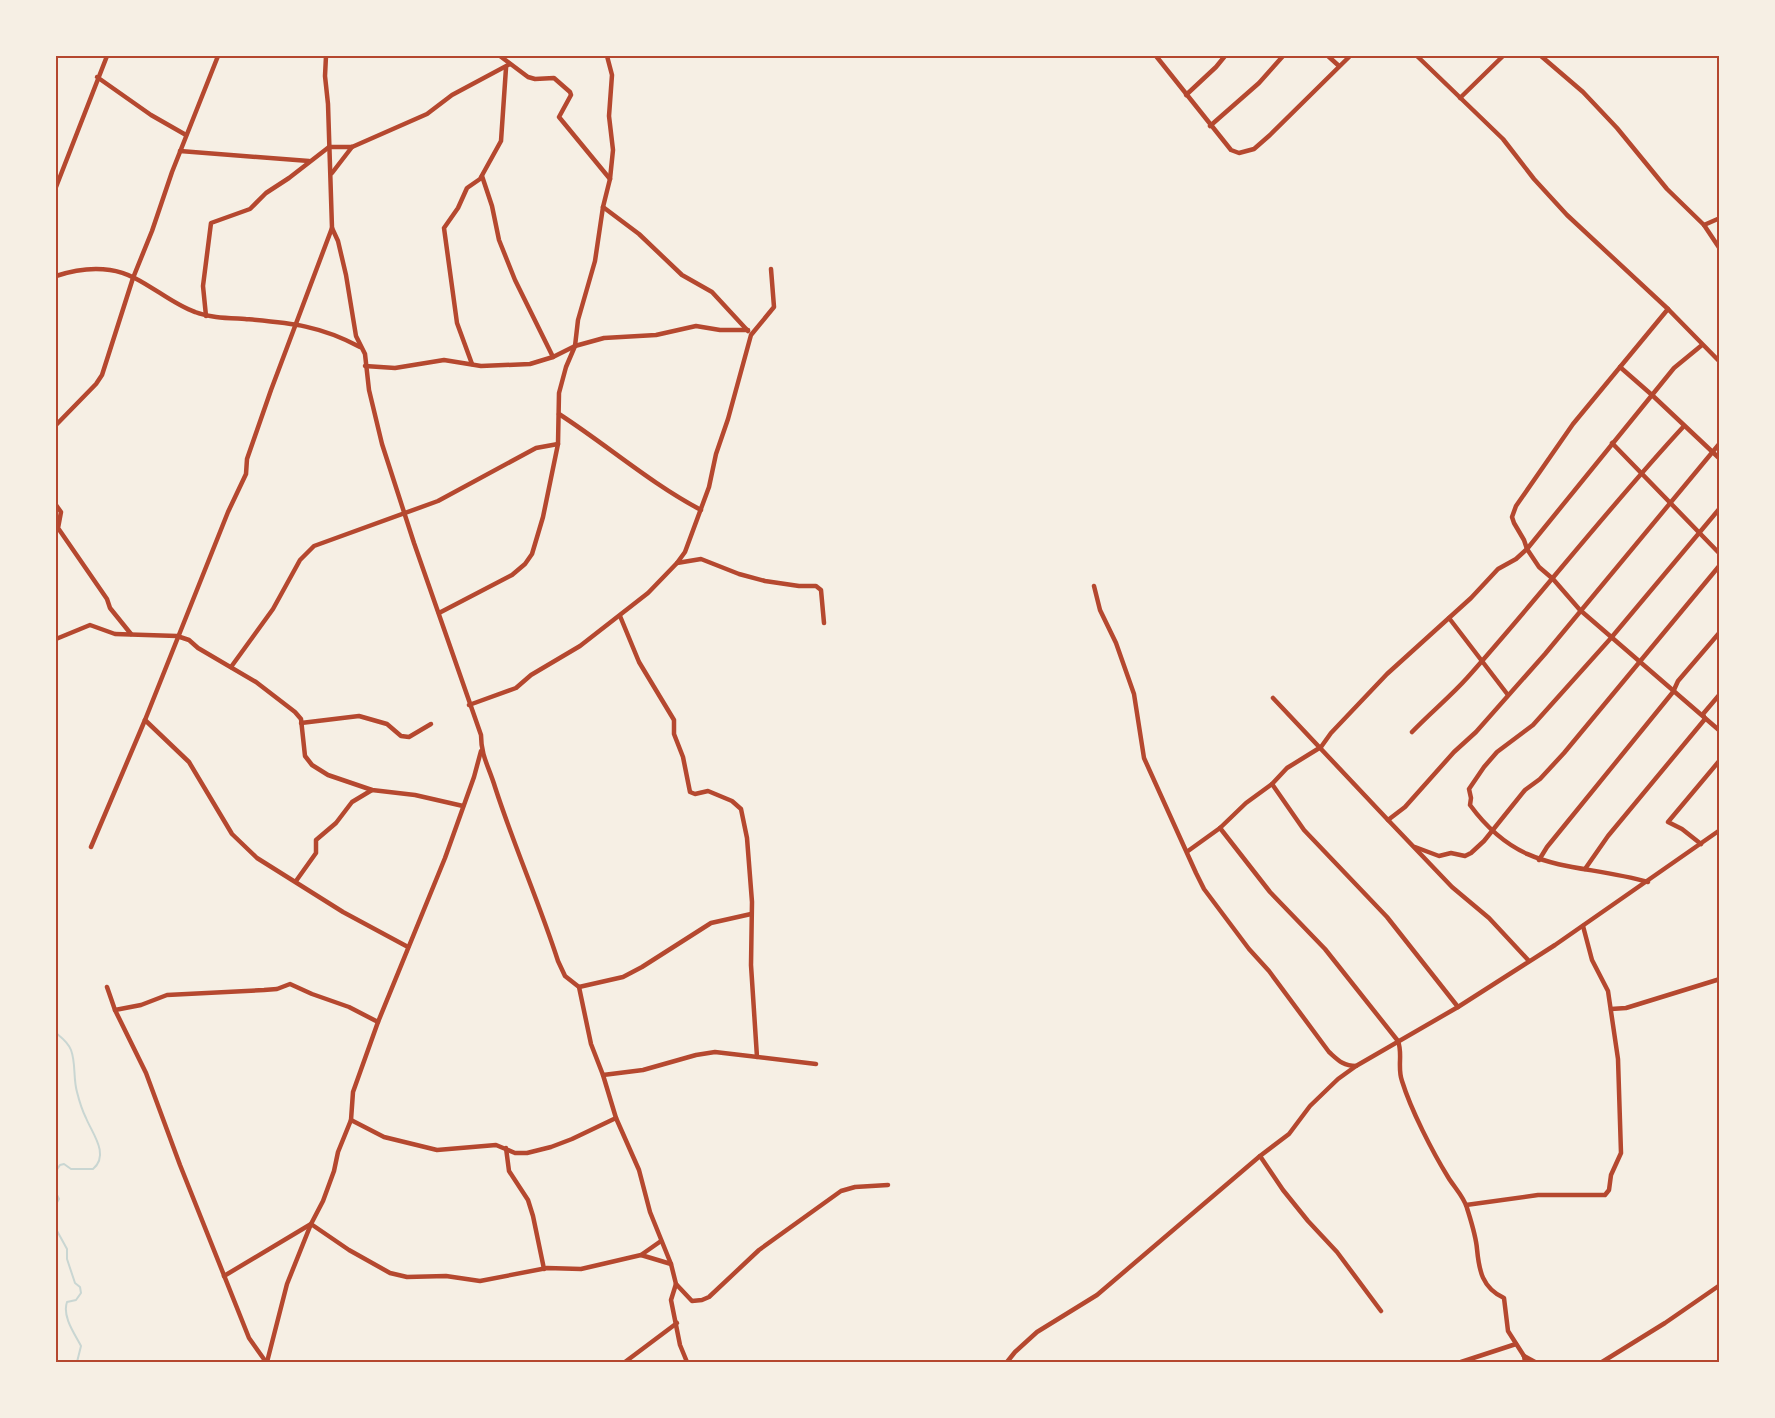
<svg xmlns="http://www.w3.org/2000/svg" width="1775" height="1418" font-family="'Titillium Web',sans-serif">
<style>
.lines{fill:none;stroke-linecap:round;stroke-linejoin:round}
.stream{stroke:#c9d6d2;stroke-width:2}
.minor{stroke:#b5482f;stroke-width:4.5}
.neatline{fill:none;stroke:#b5482f;stroke-width:2}
</style>
<rect width="100%" height="100%" fill="#f6efe4"/>
<g class="lines">
<!-- stream -->
<g class="stream">
<path d="M56,962V964"/>
<path d="M56,1033C62,1038 68,1042 71,1050C76,1063 73,1078 77,1092C79,1100 82,1110 86,1118C92,1133 110,1155 93,1169H71L64,1164L60,1165L56,1171"/>
<path d="M56,1193L59,1199L56,1204"/>
<path d="M56,1229L67,1249V1259L75,1283L80,1287L81,1293L76,1300L67,1302C62,1316 74,1333 81,1346L77,1362"/>
</g>
<!-- minor -->
<g class="minor">
<path d="M326,56L325,76L328,104L332,228L338,241L346,275L356,336L365,354L369,390L382,444L414,543L481,735C481,756 489,767 495,787C514,846 539,902 558,961L565,976L579,987L591,1044L603,1075L616,1118L639,1170L650,1212L671,1264L676,1284L671,1300L680,1345L687,1362"/>
<path d="M500,56L528,77L535,79L554,78L570,92L571,95L559,117L610,179"/>
<path d="M1156,56L1231,150L1239,153L1254,149L1270,135L1350,56"/>
<path d="M1328,56L1339,66"/>
<path d="M1417,56L1503,139L1534,179L1567,215L1668,309L1720,362"/>
<path d="M1541,56L1583,92L1617,128L1667,189L1704,225L1720,249"/>
<path d="M97,77L151,115L186,135"/>
<path d="M1186,95L1216,67L1225,56"/>
<path d="M1460,98L1503,56"/>
<path d="M1210,126L1259,83L1283,56"/>
<path d="M180,151L309,161"/>
<path d="M332,173L352,147"/>
<path d="M482,176L492,206L499,240L515,280L553,357"/>
<path d="M56,187L107,56"/>
<path d="M603,207L639,234L682,275L712,292L748,331"/>
<path d="M1704,225L1720,218"/>
<path d="M56,276C74,270 90,267 110,270C141,274 166,302 195,312C211,318 228,318 245,319C290,323 319,325 360,347"/>
<path d="M1668,309L1573,424L1516,506L1512,517L1514,523L1524,540L1527,549L1539,567L1553,579L1580,610L1720,731"/>
<path d="M206,316L203,286L211,223L250,209L266,193L289,178L329,147H352L427,114L452,95L510,64"/>
<path d="M472,364L457,323L444,228L458,208L467,188L480,179L501,141L506,68"/>
<path d="M365,366L395,368L444,360L481,366L530,364L553,357L575,346L604,338L656,335L696,326L720,330H748"/>
<path d="M1620,367L1652,395L1720,459"/>
<path d="M559,414C607,445 650,483 701,510"/>
<path d="M56,425L96,384L102,375L133,278L152,231L172,172L218,56"/>
<path d="M1612,443L1720,554"/>
<path d="M56,505L61,512L58,528L107,599L110,608L131,634"/>
<path d="M677,563L701,559L739,574L765,581L799,586H816L821,590L824,623"/>
<path d="M1094,586L1100,610L1116,643L1134,694L1144,758L1196,873L1204,889L1249,949L1269,971L1329,1052C1338,1060 1343,1066 1356,1066"/>
<path d="M439,613L512,575L525,564L532,554L543,517L558,444L559,393L566,367L575,346L578,320L595,261L603,207L610,179L613,150L609,116L612,75L607,56"/>
<path d="M620,616L639,662L674,720V734L683,757L690,792L695,794L708,791L732,801L741,809L747,838L752,902L751,965L757,1057"/>
<path d="M1449,618L1508,695"/>
<path d="M56,639L90,625L115,634L177,636L189,640L198,648L256,682L295,712L301,719L305,756L312,765L328,775L372,790L415,795L463,806"/>
<path d="M231,667L273,609L300,560L314,546L438,501L536,448L558,444"/>
<path d="M1273,698L1388,820L1452,887L1489,918L1529,961"/>
<path d="M469,705L516,688L531,675L580,646L648,593L677,563L685,552L709,487L716,454L728,419L751,335L774,307L771,269"/>
<path d="M145,720L189,762L232,834L257,858L343,912L408,947"/>
<path d="M301,723L359,716L387,724L401,736L409,737L431,724"/>
<path d="M1412,732C1430,713 1450,697 1467,678C1541,595 1609,507 1684,426"/>
<path d="M1272,784L1304,830L1387,917L1458,1007"/>
<path d="M1388,820L1405,807L1454,752L1476,732L1545,654L1720,443"/>
<path d="M1220,828L1270,892L1325,949L1398,1041C1403,1054 1397,1067 1402,1081C1411,1110 1432,1151 1448,1177C1454,1187 1464,1197 1467,1208C1471,1221 1476,1236 1477,1249C1479,1270 1482,1288 1504,1298L1508,1331L1524,1356L1525,1362"/>
<path d="M1701,844L1682,829L1668,822L1720,760"/>
<path d="M91,847L145,720L228,512L246,474L247,459L271,390L332,228"/>
<path d="M1415,847L1439,856L1451,853L1465,856L1471,853L1484,841L1525,790L1540,779L1564,753L1720,565"/>
<path d="M1188,851L1220,828L1246,803L1272,784L1287,768L1321,747L1331,733L1387,674L1471,598L1498,569L1516,559L1527,549L1674,368L1702,345"/>
<path d="M1539,860L1547,847L1673,692L1678,681L1720,632"/>
<path d="M1585,869L1608,836L1705,719L1703,714L1720,694"/>
<path d="M296,881L316,853V840L336,823L352,802L372,790"/>
<path d="M1648,882C1574,861 1522,876 1470,805L1471,798L1469,789L1484,767L1497,752L1533,725L1611,638L1720,508"/>
<path d="M107,987L115,1010L146,1073L180,1165L249,1338L266,1362"/>
<path d="M579,987L623,977L642,967L711,923L751,914"/>
<path d="M1611,1009L1626,1008L1720,979"/>
<path d="M115,1010L141,1005L167,995L264,990L277,989L290,984L312,994L349,1007L378,1022"/>
<path d="M603,1075L643,1070L696,1055L715,1052L816,1064"/>
<path d="M351,1120L384,1137L437,1150L496,1145L515,1153H527L551,1147L572,1139L616,1118"/>
<path d="M506,1148L509,1171L528,1200L533,1216L544,1269"/>
<path d="M1260,1156L1283,1190L1308,1221L1337,1252L1381,1311"/>
<path d="M1466,1205L1538,1195H1605L1609,1190L1611,1175L1621,1153L1618,1059L1608,991L1592,960L1583,926"/>
<path d="M641,1255L671,1264"/>
<path d="M224,1276L311,1224L349,1250L390,1273L407,1277L446,1276L480,1281L547,1268L581,1269L641,1255L661,1241"/>
<path d="M676,1284L692,1301L702,1300L709,1297L759,1250L841,1191L855,1187L888,1185"/>
<path d="M1524,1356L1535,1362"/>
<path d="M267,1362L287,1284L311,1224L323,1201L334,1171L338,1152L351,1120L353,1092L378,1022L445,858L474,777L481,751"/>
<path d="M625,1362L677,1323"/>
<path d="M1007,1362L1015,1352L1037,1332L1097,1295L1260,1156L1289,1134L1310,1106L1338,1079L1356,1066L1458,1007L1555,945L1720,830"/>
<path d="M1461,1362L1516,1344"/>
<path d="M1602,1362L1665,1323L1720,1285"/>
</g>
</g>
<!-- border -->
<rect width="1775" height="1418" fill="none" stroke="#f6efe4" stroke-width="114"/>
<rect x="57" y="57" width="1661" height="1304" class="neatline"/>
</svg>
